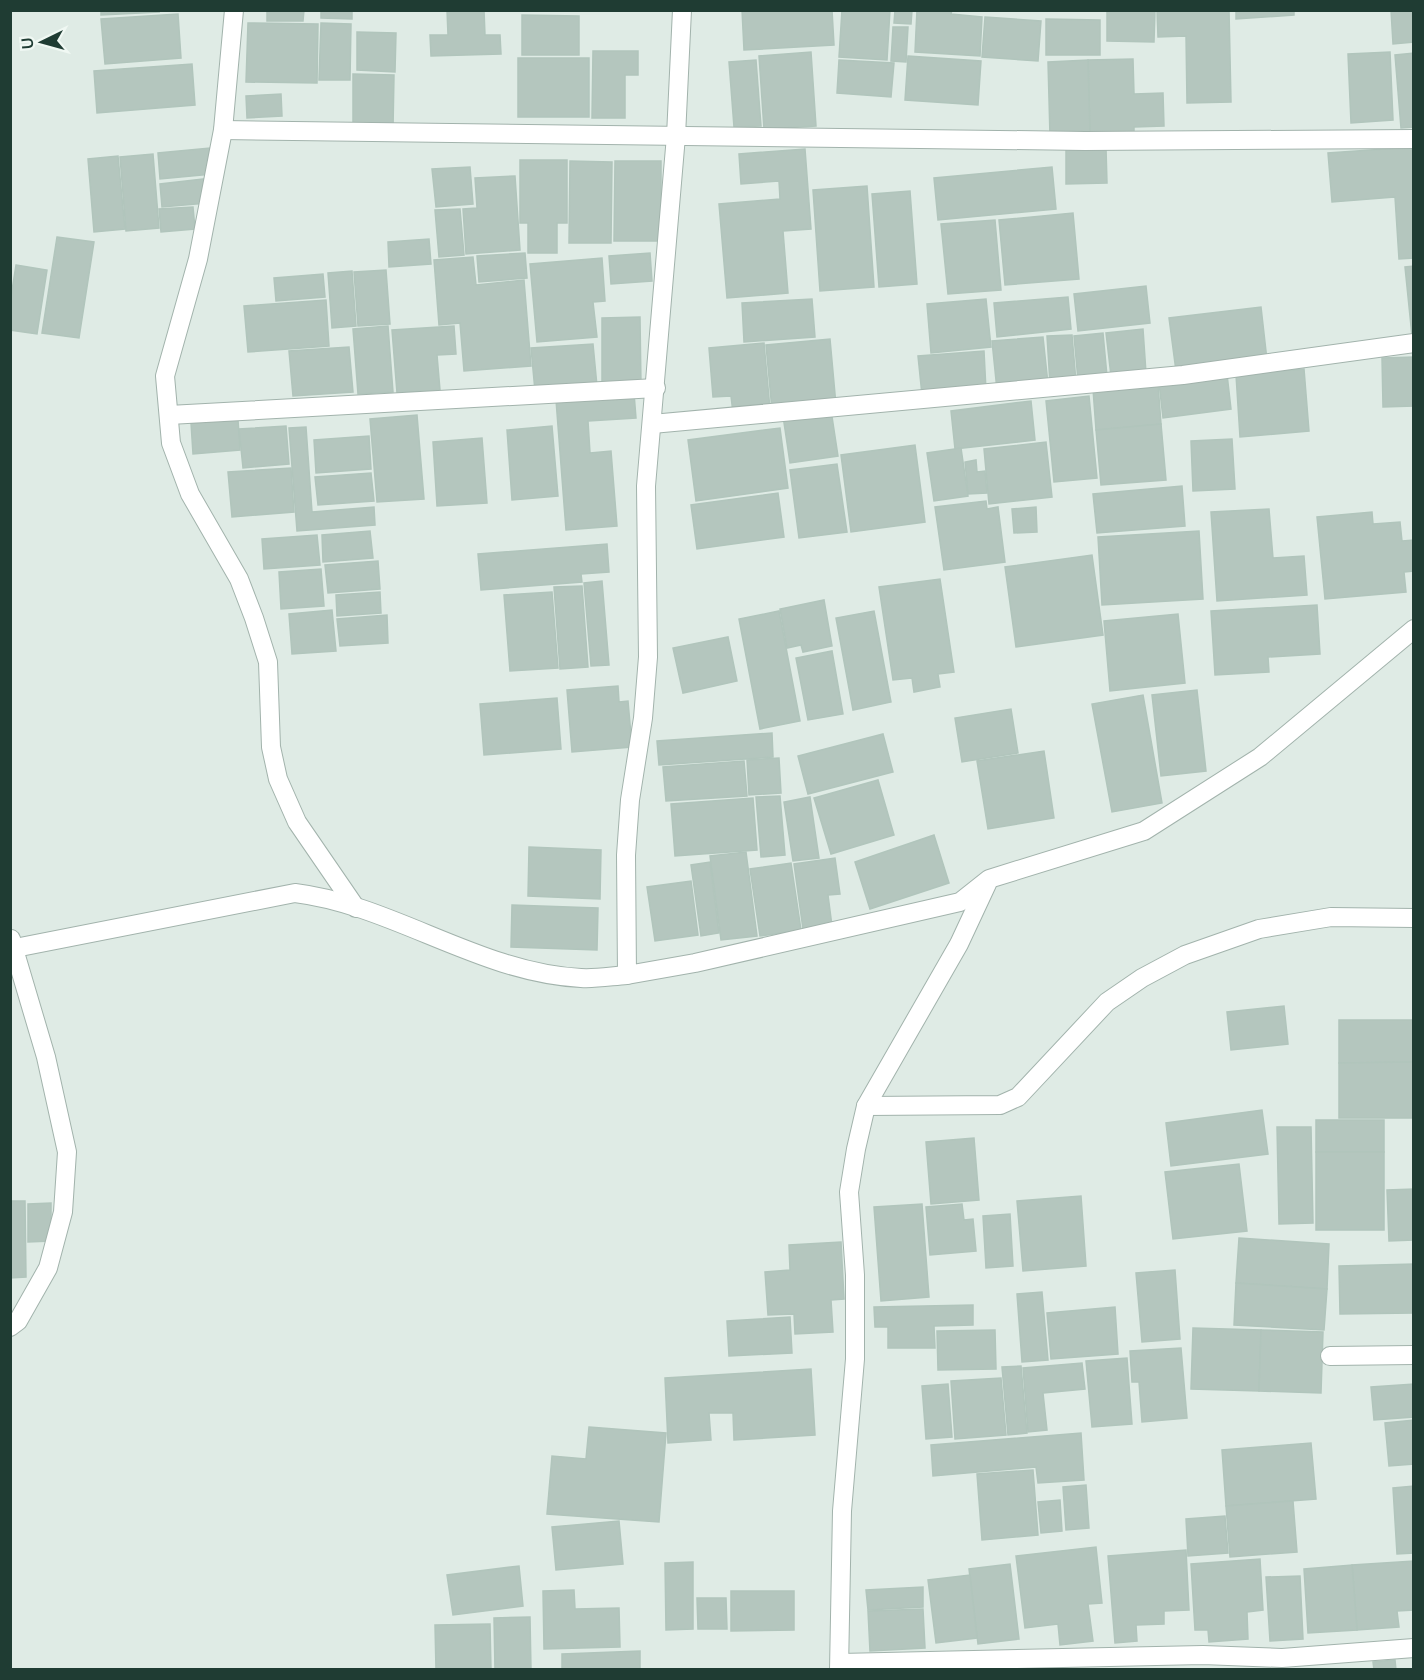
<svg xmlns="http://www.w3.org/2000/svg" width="1424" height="1680" font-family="'Nunito Sans',sans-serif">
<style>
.building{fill:#b4c6be;stroke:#b1c5bc;stroke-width:1.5}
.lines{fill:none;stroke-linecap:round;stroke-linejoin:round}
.minor-casing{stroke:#a2b3ac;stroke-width:20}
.minor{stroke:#fff;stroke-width:18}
</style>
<rect width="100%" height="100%" fill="#dfebe5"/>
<!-- building -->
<g class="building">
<path d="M101,10H158L159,12L101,15Z"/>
<path d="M267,10H304L303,21H267Z"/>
<path d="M321,10H352V19L321,18Z"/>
<path d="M447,10H484L485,35H500L501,54L431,56L430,35H448Z"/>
<path d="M742,10H832L834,45L744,50Z"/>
<path d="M842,10H890L887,60L839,57Z"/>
<path d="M895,10H912L911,24L894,23Z"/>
<path d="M917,10H952L951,14L982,17L980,56L915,52Z"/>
<path d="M1107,10H1155L1154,42L1107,41Z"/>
<path d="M1157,10H1229L1231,102L1187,103L1186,36L1158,37Z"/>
<path d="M1236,10H1294V15L1236,19Z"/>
<path d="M1391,10H1414V42L1393,44Z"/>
<path d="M178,14L181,58L105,64L101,19Z"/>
<path d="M522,15L579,16V55H522Z"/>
<path d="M985,17L1041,21L1038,61L982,57Z"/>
<path d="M1046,19L1100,20V55H1046Z"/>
<path d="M248,23L318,24L317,83L246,82Z"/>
<path d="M321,23L351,24L350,80H319Z"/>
<path d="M893,27H908L906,62L891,61Z"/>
<path d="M357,32L396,33L395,72L357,70Z"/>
<path d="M593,51H638V75H625V118H592Z"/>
<path d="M811,52L816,126L764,129L759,56Z"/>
<path d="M1390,52L1393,120L1351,123L1348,54Z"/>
<path d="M1414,53V127L1401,128L1395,55Z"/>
<path d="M908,56L981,61L978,105L905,100Z"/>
<rect x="518" y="58" width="71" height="59"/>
<path d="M1133,59L1134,94L1163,93L1164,126L1134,127V134L1090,135L1088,60Z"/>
<path d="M756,60L761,126L734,127L729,62Z"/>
<path d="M839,60L894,63L891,97L837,93Z"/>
<path d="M1088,60L1090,135L1050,136L1048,62Z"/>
<path d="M192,64L195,105L97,113L94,71Z"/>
<path d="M353,74L394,75L393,129L353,128Z"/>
<path d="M281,94L282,116L247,118L246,96Z"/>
<path d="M1413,147L1414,258L1399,259L1395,197L1332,202L1328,153Z"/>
<path d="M210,148L212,174L160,179L158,153Z"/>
<path d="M1066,148H1106L1107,183L1066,184Z"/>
<path d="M805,149L811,229L783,231L788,293L727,298L719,204L780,199L779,181L741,184L739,154Z"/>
<path d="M153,154L159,228L126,231L120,157Z"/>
<path d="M118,156L125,229L94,232L88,159Z"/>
<path d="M520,160H567V223H557V253H528V223H520Z"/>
<path d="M570,161L612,162L611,243H569Z"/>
<path d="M615,161H661V241H614Z"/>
<path d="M470,167L473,204L436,207L432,169Z"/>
<path d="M1052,167L1056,209L938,220L934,178Z"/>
<path d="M515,176L520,250L466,254L463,209L477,208L475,178Z"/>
<path d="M211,178L207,203L162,207L160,184Z"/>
<path d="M867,186L874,287L820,291L813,190Z"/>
<path d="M910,191L917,284L879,287L872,194Z"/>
<path d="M193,207L195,229L161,232L159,209Z"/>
<path d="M460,209L464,255L439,257L435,210Z"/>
<path d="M1073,213L1079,279L1005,285L999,220Z"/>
<path d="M995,220L1001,290L948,294L941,224Z"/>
<path d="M57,237L94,242L79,338L42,333Z"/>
<path d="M429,239L431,264L389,267L388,242Z"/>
<path d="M525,253L527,278L479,282L477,256Z"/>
<path d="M650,253L652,281L611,284L609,256Z"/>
<path d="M473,257L476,285L524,280L531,366L464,371L460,323L439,325L434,260Z"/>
<path d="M602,258L605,301L593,302L597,337L537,342L530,264Z"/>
<path d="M16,265L47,270L37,334L10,330V303Z"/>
<path d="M1414,266V336H1412L1405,267Z"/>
<path d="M386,270L390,324L358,326L354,272Z"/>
<path d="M352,271L356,326L332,328L328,273Z"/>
<path d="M323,274L325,297L276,301L274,278Z"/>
<path d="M1146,286L1150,323L1078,331L1074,294Z"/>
<path d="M1068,297L1071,329L997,337L994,303Z"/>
<path d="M812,299L815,337L744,342L742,303Z"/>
<path d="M986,299L991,347L931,353L927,304Z"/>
<path d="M326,300L329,346L248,352L244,306Z"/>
<path d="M1261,307L1267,360L1176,371L1169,318Z"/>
<path d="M640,317L641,385H602V318Z"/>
<path d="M388,326L393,392L358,394L353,329Z"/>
<path d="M454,326L456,354L437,355L440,390L397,393L392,330Z"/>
<path d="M1143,329L1146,373L1111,376L1106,333Z"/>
<path d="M1103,333L1107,376L1078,380L1074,336Z"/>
<path d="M1072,335L1076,382L1050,384L1047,336Z"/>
<path d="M1043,337L1048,384L997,390L992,341Z"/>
<path d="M830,339L836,405L772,410L766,345Z"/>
<path d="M764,343L770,409L733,413L731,396L713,397L709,348Z"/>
<path d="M593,344L597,386L535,391L531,348Z"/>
<path d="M349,347L353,392L293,396L289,351Z"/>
<path d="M984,351L986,390L922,395L918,356Z"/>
<path d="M1414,357V406L1383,407L1382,358Z"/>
<path d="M1304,369L1309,431L1240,437L1236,375Z"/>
<path d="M1227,374L1231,409L1163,418L1159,383Z"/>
<path d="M1158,384L1161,424L1096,430L1093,389Z"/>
<path d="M634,393L636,418L588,421L590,453L611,451L617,526L566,530L556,400Z"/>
<path d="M1089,396L1097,478L1054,482L1046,401Z"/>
<path d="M1031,401L1035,440L955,449L951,411Z"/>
<path d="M831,410L838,456L790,463L783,416Z"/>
<path d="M417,415L424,499L377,502L370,419Z"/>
<path d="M238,420L240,450L193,454L191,423Z"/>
<path d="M1161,424L1166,480L1101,485L1096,430Z"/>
<path d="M286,426L289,464L243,468L239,429Z"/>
<path d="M552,426L558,496L512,500L507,430Z"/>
<path d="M306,427L312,512L374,507L375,525L297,531L289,428Z"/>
<path d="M780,428L788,488L696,501L688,440Z"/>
<path d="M369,436L371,469L316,473L314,440Z"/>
<path d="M482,438L487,503L437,506L433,442Z"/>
<path d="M1232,439L1235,489L1193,491L1191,441Z"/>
<path d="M1046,442L1052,497L989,504L984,449Z"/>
<path d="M915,445L925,522L851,532L841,455Z"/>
<path d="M961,448L968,496L934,501L927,453Z"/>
<path d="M976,460L977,472L985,471L987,493L968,494L965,462Z"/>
<path d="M837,464L847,532L799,538L790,470Z"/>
<path d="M291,468L294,512L232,517L228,472Z"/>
<path d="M371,473L374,501L318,505L315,477Z"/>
<path d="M1182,486L1185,526L1097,533L1093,494Z"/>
<path d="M778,493L784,537L697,549L691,505Z"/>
<path d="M986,501L987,509L998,507L1005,562L944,570L935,507Z"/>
<path d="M1036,507L1037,532L1014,533L1012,509Z"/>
<path d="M1269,509L1273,558L1304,556L1307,595L1217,601L1211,512Z"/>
<path d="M1372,512L1373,524L1400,522L1402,541L1414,540V571L1404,572L1406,592L1325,599L1317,517Z"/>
<path d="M370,531L373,558L323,562L322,535Z"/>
<path d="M1199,531L1203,599L1102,605L1098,537Z"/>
<path d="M317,535L320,565L264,569L262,539Z"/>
<path d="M607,544L609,572L581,574L582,582L481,590L478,554Z"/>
<path d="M1092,555L1103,635L1016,647L1005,567Z"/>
<path d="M378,561L380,589L328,593L325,565Z"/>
<path d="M321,569L324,606L281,609L279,572Z"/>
<path d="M940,579L954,672L938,674L940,687L914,692L912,678L893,680L879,587Z"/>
<path d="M602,581L609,665L591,666L584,583Z"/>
<path d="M582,586L588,667L560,669L554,587Z"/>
<path d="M380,592L381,613L337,616L336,595Z"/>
<path d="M552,592L558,668L510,671L504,595Z"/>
<path d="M824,600L832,646L803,652L801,645L787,648L780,609Z"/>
<path d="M1317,605L1320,654L1268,657L1269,672L1215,675L1211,611Z"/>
<path d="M332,610L336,651L292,654L289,614Z"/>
<path d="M779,611L800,721L760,729L739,619Z"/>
<path d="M874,611L891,702L853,710L836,618Z"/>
<path d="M1178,614L1185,683L1110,691L1104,621Z"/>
<path d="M387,615L388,643L340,646L337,619Z"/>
<path d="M728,637L737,681L683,693L673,648Z"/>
<path d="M832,651L843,714L808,720L796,658Z"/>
<path d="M618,686L619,702L628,701L632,747L572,752L567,690Z"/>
<path d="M1197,690L1206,771L1161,776L1152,695Z"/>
<path d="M1143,695L1162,803L1112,812L1092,704Z"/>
<path d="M557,698L561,749L484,755L480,704Z"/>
<path d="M1011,709L1018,753L962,762L955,718Z"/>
<path d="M772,733L773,757L659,765L657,741Z"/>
<path d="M883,734L893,772L808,794L798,756Z"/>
<path d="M1044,751L1054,818L988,829L977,761Z"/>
<path d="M779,758L781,793L749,795L747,760Z"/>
<path d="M744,761L747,796L666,801L663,767Z"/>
<path d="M878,780L894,835L831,854L814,798Z"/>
<path d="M780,796L785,855L761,857L756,797Z"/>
<path d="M810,797L819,858L793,861L784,802Z"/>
<path d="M753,798L757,850L675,856L671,804Z"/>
<path d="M934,835L949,883L870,909L855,862Z"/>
<path d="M529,847L601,850L600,899L528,896Z"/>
<path d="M746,852L757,936L721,940L710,856Z"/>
<path d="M835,858L840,894L828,895L832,926L803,929L794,864Z"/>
<path d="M710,862L719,933L701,936L691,865Z"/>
<path d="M791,863L801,930L760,936L750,869Z"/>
<path d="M691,881L698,935L655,941L647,887Z"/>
<path d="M512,905L598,908L597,950L511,947Z"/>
<path d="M1284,1006L1288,1044L1231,1050L1227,1012Z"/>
<path d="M1339,1020H1414V1062L1339,1063Z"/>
<path d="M1414,1062V1118H1339V1063Z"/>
<path d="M1262,1110L1268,1154L1171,1166L1166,1123Z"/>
<rect x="1316" y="1120" width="68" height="32"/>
<path d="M1277,1127H1311L1313,1223L1279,1224Z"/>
<path d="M974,1138L979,1200L931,1204L926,1142Z"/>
<rect x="1316" y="1152" width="68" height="78"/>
<path d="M1239,1164L1247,1231L1173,1239L1165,1172Z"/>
<path d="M1414,1189V1240L1389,1241L1387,1190Z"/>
<path d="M1081,1196L1086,1266L1023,1271L1017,1201Z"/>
<path d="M10,1201H25L26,1277L10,1278Z"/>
<path d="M51,1203V1241L28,1242V1204Z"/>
<path d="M922,1204L929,1297L881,1301L874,1207Z"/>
<path d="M962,1204L964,1220L973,1219L976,1251L930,1255L926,1207Z"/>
<path d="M1010,1214L1013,1266L986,1268L983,1216Z"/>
<path d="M1239,1238L1329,1244L1327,1289L1236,1283Z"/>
<path d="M841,1242L844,1299L831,1300L833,1332L795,1334L794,1314L768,1315L765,1272L790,1270L789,1245Z"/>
<path d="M1414,1264V1313L1340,1314L1339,1266Z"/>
<path d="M1175,1270L1180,1339L1142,1342L1136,1273Z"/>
<path d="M1236,1283L1327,1289L1324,1330L1234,1325Z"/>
<path d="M1042,1292L1048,1360L1022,1362L1017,1294Z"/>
<path d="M973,1305V1325L934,1326L935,1348H888V1327H875L874,1307Z"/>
<path d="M1115,1307L1118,1354L1051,1359L1047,1313Z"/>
<path d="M790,1317L792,1353L729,1356L727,1321Z"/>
<path d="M1193,1328L1261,1330L1259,1391L1191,1389Z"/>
<path d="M995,1330L996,1369L938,1370L937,1331Z"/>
<path d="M1261,1330L1323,1332L1321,1393L1259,1391Z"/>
<path d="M1181,1348L1187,1418L1142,1422L1139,1382H1132L1130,1351Z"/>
<path d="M1127,1358L1132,1424L1092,1427L1086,1361Z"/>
<path d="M1082,1363L1085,1389L1043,1393L1047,1430L1028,1432L1023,1368Z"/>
<path d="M1021,1366L1027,1433L1008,1435L1002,1367Z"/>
<path d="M811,1369L815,1435L734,1440L733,1413H709L711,1440L668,1443L665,1378Z"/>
<path d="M1001,1378L1006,1435L955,1439L951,1381Z"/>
<path d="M948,1384L952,1437L926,1439L922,1386Z"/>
<path d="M1414,1384V1417L1374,1420L1371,1387Z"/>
<path d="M1414,1420V1464L1389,1466L1385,1423Z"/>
<path d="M589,1427L666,1433L659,1522L547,1514L552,1456L586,1459Z"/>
<path d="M1081,1433L1084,1480L1038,1483L1036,1467L933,1476L931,1445Z"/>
<path d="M1311,1443L1316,1499L1226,1506L1222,1450Z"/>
<path d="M1033,1470L1038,1535L982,1540L977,1474Z"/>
<path d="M1086,1485L1089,1528L1066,1530L1063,1487Z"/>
<path d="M1414,1486V1553L1397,1554L1393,1488Z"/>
<path d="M1060,1500L1062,1531L1041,1533L1038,1502Z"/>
<path d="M1293,1501L1297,1552L1230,1557L1226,1506Z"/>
<path d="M1225,1516L1228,1553L1188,1556L1186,1519Z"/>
<path d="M619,1521L623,1564L556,1570L552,1527Z"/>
<path d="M1096,1547L1102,1603L1088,1604L1093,1641L1060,1645L1058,1624L1025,1628L1016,1556Z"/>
<path d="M1186,1550L1189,1610L1164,1611V1624L1136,1625L1137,1641L1115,1643L1108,1556Z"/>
<path d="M1260,1559L1263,1610L1247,1612L1248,1639L1209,1642L1208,1630H1195L1191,1564Z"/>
<path d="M1414,1561V1610L1397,1611L1399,1627L1357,1630L1352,1565Z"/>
<path d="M693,1562V1629L666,1630L665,1563Z"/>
<path d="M1010,1564L1019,1639L978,1644L969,1569Z"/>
<path d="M1352,1565L1357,1630L1308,1633L1304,1569Z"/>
<path d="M519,1566L523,1606L453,1615L447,1575Z"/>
<path d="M970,1575L977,1638L936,1643L928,1580Z"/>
<path d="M1300,1576L1303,1639L1270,1641L1266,1577Z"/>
<path d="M923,1587V1607L868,1610L866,1590Z"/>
<path d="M574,1590L575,1609L619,1608L620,1647L544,1649L543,1591Z"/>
<path d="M731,1591H794V1630L731,1631Z"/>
<path d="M697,1598H726L727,1629H698Z"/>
<path d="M923,1609L925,1648L870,1651L868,1611Z"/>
<path d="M530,1617L531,1670H495L494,1618Z"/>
<path d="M490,1624L491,1670H436L435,1625Z"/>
<path d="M640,1651V1670H562V1654Z"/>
<path d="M1395,1660L1396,1670H1374L1373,1662Z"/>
</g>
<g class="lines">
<defs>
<g id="minor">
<path d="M234,10L223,130L198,259L165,376L171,443L190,494L239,579L254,618L268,662L271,747L278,779L297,822L356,908"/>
<path d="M682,10L676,136L646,486L648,657L643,718L630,800L626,855L627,975L695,963L960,902L989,879L1144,831L1260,757L1414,629"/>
<path d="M223,130L1085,141L1414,139"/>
<path d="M169,415L656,388"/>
<path d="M652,424L1183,375L1414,343"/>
<path d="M10,949L295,893C393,905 480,973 581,978C596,979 612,976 627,975"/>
<path d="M866,1106L1000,1105L1018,1097L1107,1002L1142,978L1185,955L1259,929L1331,917L1414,918"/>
<path d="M10,1327L18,1321L48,1268L63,1212L67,1152L46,1057L11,939"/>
<path d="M1330,1356L1414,1355"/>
<path d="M840,1663L1203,1655L1282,1658L1414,1648"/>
<path d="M839,1670L842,1511L855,1359V1275L849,1192L856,1149L866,1106L959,944L987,884"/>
</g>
</defs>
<!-- minor casing -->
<use href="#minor" class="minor-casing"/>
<!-- minor -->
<use href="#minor" class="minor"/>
</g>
<!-- border -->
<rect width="1424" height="1680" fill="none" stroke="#1f3c33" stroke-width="24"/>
<!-- north arrow -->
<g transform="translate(42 42) rotate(265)" stroke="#f0f8f3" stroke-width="4.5" paint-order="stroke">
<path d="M0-4.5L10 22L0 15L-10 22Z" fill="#1f3c33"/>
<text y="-9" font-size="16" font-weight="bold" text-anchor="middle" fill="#1f3c33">U</text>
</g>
</svg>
